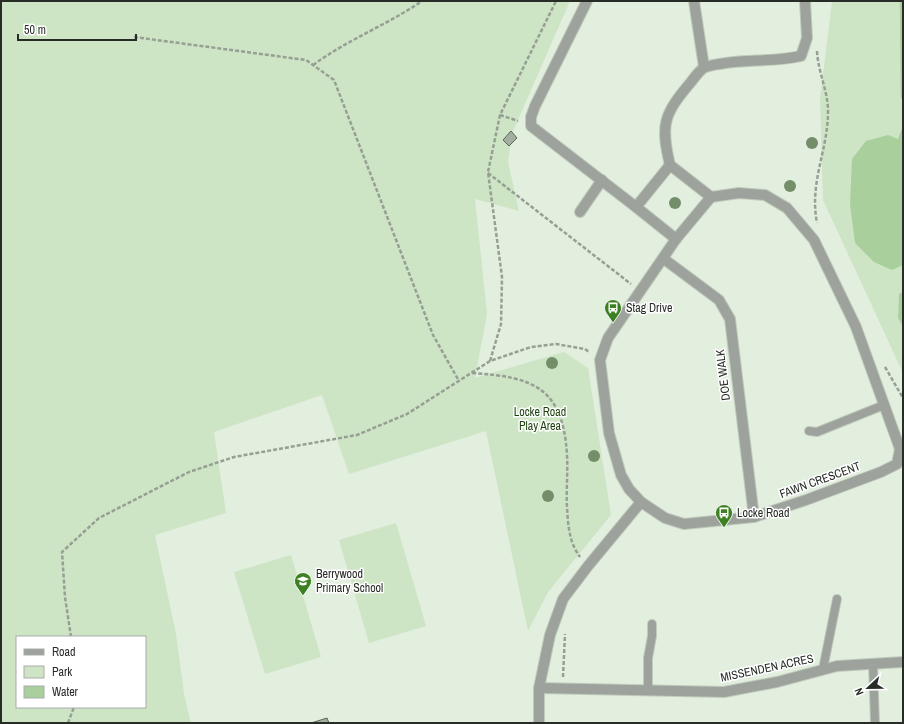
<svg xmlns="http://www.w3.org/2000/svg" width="904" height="724" font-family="'Archivo Narrow',sans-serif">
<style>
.green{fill:#cde5c5;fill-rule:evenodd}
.water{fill:#a8cf9c}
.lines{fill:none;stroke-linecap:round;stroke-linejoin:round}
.stream{stroke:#a8cf9c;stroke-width:4.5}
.building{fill:#a3afa0;stroke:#5d6759}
.lane-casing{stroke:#c1cbbd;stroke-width:10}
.street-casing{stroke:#c1cbbd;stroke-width:12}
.path{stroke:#979f94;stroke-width:2.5;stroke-dasharray:4 2;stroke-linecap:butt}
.lane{stroke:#9da29c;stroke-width:8}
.street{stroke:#9da29c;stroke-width:10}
.tree{fill:#758e6a}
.labels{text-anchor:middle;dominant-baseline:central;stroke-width:3;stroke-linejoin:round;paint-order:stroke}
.poi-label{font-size:12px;fill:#282c27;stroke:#fff;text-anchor:start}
.street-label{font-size:12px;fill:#282c27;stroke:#fff}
.park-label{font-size:12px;fill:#1b3f0c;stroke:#fff}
</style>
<rect width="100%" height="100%" fill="#e2eede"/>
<!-- green -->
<g class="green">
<path d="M1,1H570L513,131L508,162L519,211L475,199L487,314L475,378L564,352L588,368L611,515L548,592L528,631L486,431L349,474L322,395L214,432L226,513L155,535L176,634L184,694L191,723H1ZM17,637H145V707H17Z"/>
<path d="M832,1H903V292L899,294L898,318L903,327V373L823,200L820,99Z"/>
<path d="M396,523L426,626L369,643L339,540Z"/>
<path d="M291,555L321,657L265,674L234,572Z"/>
</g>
<!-- water -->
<g class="water">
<path d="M903,126V265L892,270L874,262L855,243L850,204L852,159L866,141L888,135L898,139Z"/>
<path d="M903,292V327L898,318L899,294Z"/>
</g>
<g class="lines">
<!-- stream -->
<path class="stream" d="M902,1L903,97"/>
</g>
<!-- building -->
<g class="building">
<path d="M511,131L517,138L509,146L503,140Z"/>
<path d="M327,718L329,723H311Z"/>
</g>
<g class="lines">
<defs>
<g id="lane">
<path d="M809,431L817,432L884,405"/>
<path d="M873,664L875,723"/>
<path d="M823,669L837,599"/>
<path d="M648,690V658L652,636V624"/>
</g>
<g id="street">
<path d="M587,1L535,106L531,117V126L636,207"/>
<path d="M694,1L704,67"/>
<path d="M670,165C660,124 664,114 691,82C695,77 701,68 706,67C737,58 770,63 801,56L807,38L805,1"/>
<path d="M670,165L711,197L676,239L636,207Z"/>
<path d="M580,212L602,180"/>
<path d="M676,239L608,338L600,360L609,433L621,475L629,489L641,502L665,518L684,524L754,517L806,500L881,472L897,464L900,449L856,327L814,240L787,208L765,195L739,193L711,197"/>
<path d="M664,259L719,300L730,319L754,517"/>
<path d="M539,688L724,692L777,682L837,666L903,662"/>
<path d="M539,723V688L550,635L563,599L588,566L641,502"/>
</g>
</defs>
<!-- lane casing -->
<use href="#lane" class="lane-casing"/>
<!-- street casing -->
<use href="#street" class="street-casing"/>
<!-- path -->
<g class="path">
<path d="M134,37L306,60L334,80L433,335L459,381"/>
<path d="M817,51C818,72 828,91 828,111C828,151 809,182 817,223"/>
<path d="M313,65C347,40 387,25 422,1"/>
<path d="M500,115L518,121"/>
<path d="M488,173L631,284"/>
<path d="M490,361L501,324L502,277L488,172L500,115L556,1"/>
<path d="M885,367L903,398"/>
<path d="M472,373C533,377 563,387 567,455C568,472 566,490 567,507C568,525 569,542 580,557"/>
<path d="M71,637L65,597L62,552L99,518L189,472L234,457L357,435L407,414L490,361L531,347L556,344L585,349L589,352"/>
<path d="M563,677L565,634"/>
<path d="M68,723L74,707"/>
</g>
<!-- lane -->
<use href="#lane" class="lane"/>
<!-- street -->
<use href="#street" class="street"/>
</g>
<!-- trees -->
<g class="tree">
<circle cx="812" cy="143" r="6"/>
<circle cx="790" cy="186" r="6"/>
<circle cx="675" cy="203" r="6"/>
<circle cx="552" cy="363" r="6"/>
<circle cx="594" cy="456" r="6"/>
<circle cx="548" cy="496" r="6"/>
</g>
<!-- icons -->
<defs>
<symbol id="bus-pin" viewBox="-11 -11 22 30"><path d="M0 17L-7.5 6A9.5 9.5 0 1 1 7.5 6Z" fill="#3d8022" stroke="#fff"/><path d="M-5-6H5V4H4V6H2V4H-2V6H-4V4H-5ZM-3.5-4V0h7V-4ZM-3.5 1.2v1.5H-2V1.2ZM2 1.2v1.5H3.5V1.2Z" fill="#fff"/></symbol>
<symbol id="school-pin" viewBox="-11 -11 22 30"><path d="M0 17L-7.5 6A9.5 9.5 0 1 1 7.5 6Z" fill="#3d8022" stroke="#fff"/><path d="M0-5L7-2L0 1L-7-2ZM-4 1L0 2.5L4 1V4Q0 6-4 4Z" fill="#fff"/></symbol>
</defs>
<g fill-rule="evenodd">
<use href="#bus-pin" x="603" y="298" width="20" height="27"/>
<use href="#bus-pin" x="714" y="503" width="20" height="27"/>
<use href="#school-pin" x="293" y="571" width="20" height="27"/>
</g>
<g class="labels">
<!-- poi labels -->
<g class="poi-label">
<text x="626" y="308">Stag Drive</text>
<text x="737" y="513">Locke Road</text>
<text x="316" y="574">Berrywood<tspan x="316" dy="14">Primary School</tspan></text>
</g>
<!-- street labels -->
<g class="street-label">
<text transform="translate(723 375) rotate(-97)">DOE WALK</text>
<text transform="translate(820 480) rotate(-20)">FAWN CRESCENT</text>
<text transform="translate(767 668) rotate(-12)">MISSENDEN ACRES</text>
</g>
<!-- park labels -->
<g class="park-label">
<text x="540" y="412">Locke Road<tspan x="540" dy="14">Play Area</tspan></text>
</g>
</g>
<!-- border -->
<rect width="904" height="724" fill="none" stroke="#282c27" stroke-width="4"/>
<!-- legend -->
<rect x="16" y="636" width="130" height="72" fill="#ffffff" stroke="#a9aba9"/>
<rect x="24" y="649" width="20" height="6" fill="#9da29c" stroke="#a9aba9"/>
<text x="52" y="656" font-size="12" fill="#282c27">Road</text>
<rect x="24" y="666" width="20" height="12" fill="#cde5c5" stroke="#a9aba9"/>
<text x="52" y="676" font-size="12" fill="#282c27">Park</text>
<rect x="24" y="686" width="20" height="12" fill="#a8cf9c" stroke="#a9aba9"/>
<text x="52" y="696" font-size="12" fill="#282c27">Water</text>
<!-- north arrow -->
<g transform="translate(868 688) rotate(248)" stroke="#ffffff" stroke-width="3" paint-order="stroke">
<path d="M0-3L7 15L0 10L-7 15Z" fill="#282c27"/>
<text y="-6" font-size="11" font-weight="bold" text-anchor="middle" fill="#282c27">N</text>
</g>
<!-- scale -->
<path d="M18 34v6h118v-6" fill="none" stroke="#282c27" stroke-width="2"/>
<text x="24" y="34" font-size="12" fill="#282c27" stroke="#ffffff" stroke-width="3" paint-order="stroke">50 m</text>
</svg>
